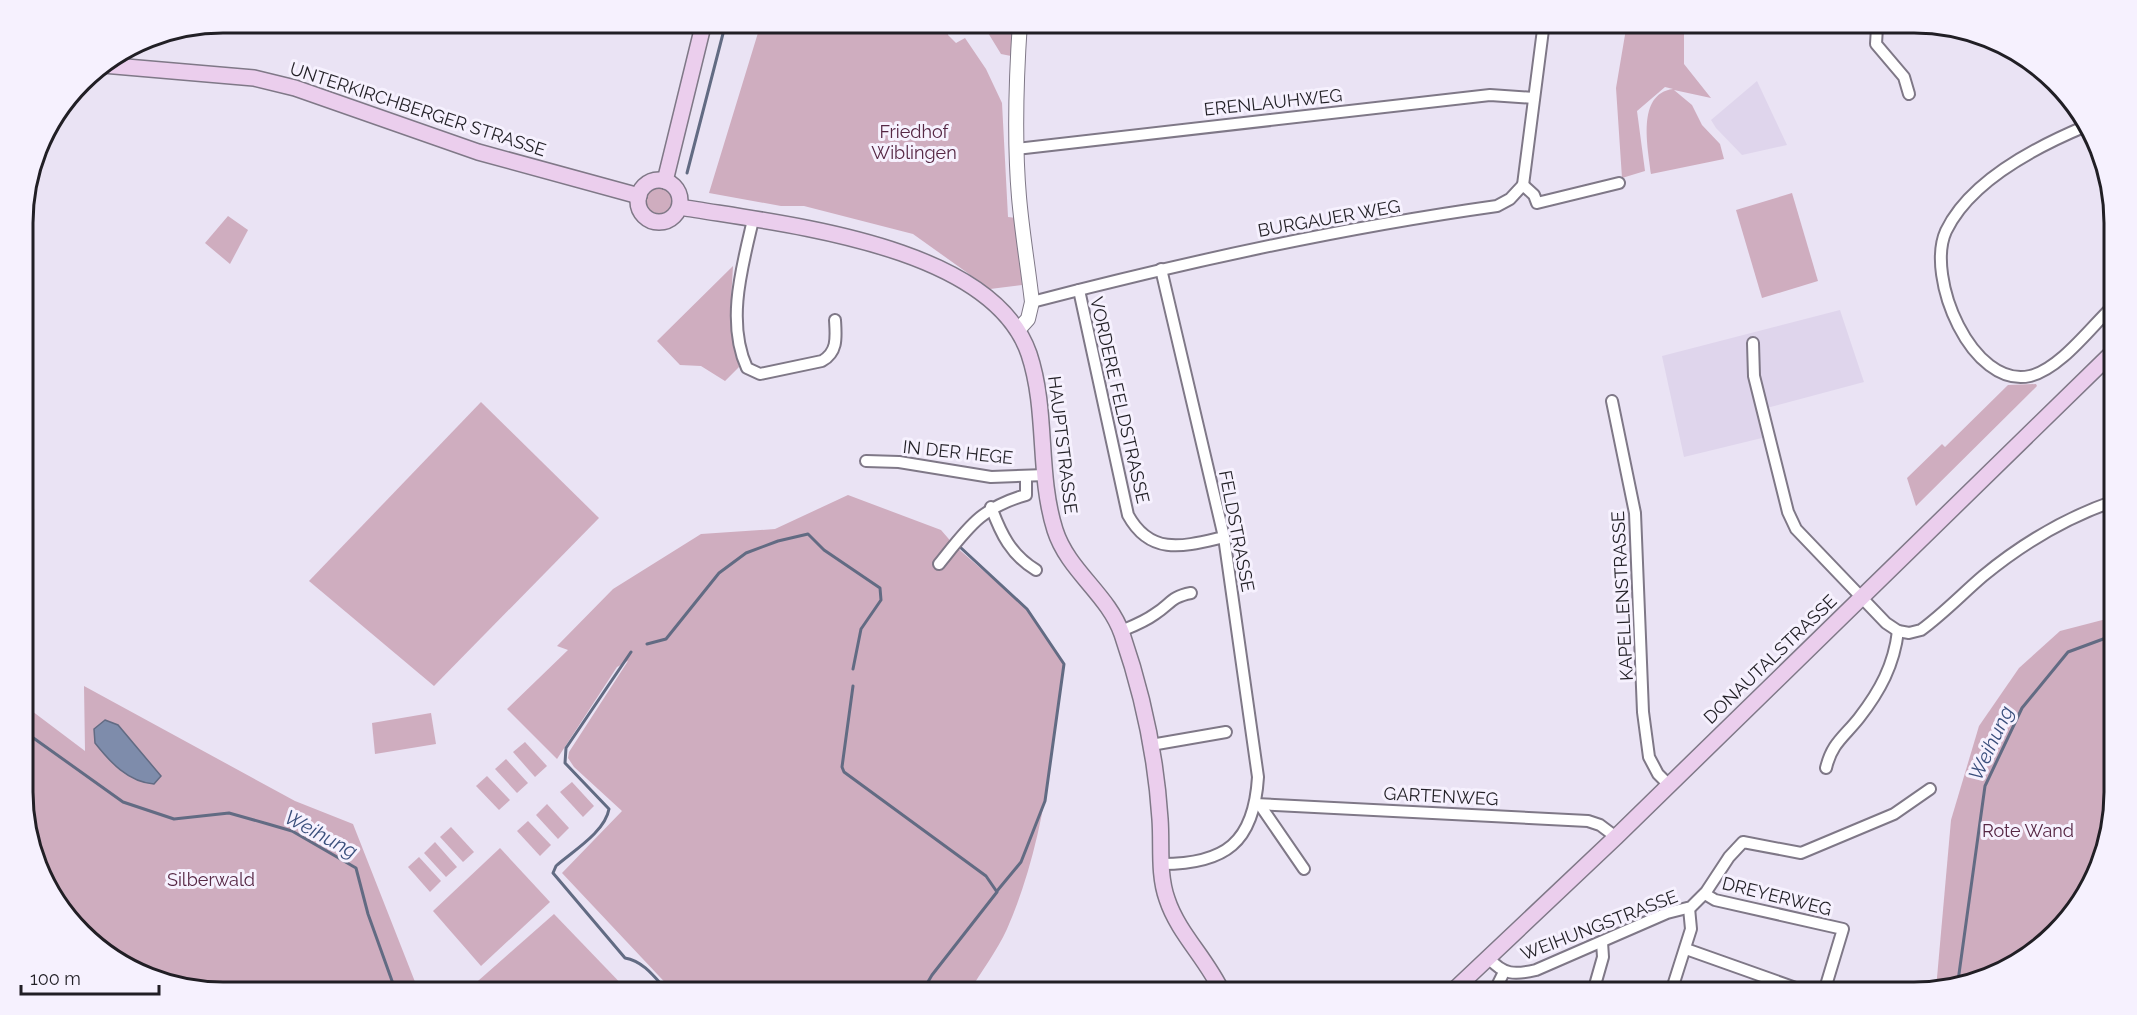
<svg xmlns="http://www.w3.org/2000/svg" width="2137" height="1015" font-family="Raleway,sans-serif">
<style>
.built{fill:#dfd5ec}
.green{fill:#cfadbf}
.water{fill:#7e8cab;stroke:#626b83;stroke-width:1.5}
.lines{fill:none;stroke-linecap:round;stroke-linejoin:round}
.stream{stroke:#626b83;stroke-width:3}
.minor-casing{stroke:#7f7887;stroke-width:14}
.tertiary-casing{stroke:#7f7887;stroke-width:16}
.secondary-casing{stroke:#7f7887;stroke-width:18}
.minor{stroke:#fff;stroke-width:10}
.tertiary{stroke:#fff;stroke-width:14}
.secondary{stroke:#ebceed;stroke-width:15}
.labels{text-anchor:middle;dominant-baseline:central;stroke-width:6;stroke-linejoin:round;paint-order:stroke}
.street-label{font-size:18px;fill:#211f25;stroke:#f6f1fe}
.park-label{font-size:18px;fill:#562744;stroke:#f6f1fe}
.water-label{font-size:20px;font-style:italic;fill:#3a4f7c;stroke:#f6f1fe}
.rim{fill:none;stroke:#211f25;stroke-width:3}
</style>
<rect width="100%" height="100%" fill="#eae3f4"/>
<!-- built -->
<g class="built">
<path d="M1757,81L1787,145L1742,155L1716,128L1711,120Z"/>
<path d="M1840,310L1864,382L1759,410L1766,437L1684,457L1662,356Z"/>
</g>
<!-- green -->
<g class="green">
<path d="M898,22L915,28L920,23L932,27L937,23H961L948,31V35L956,43L965,38L986,69L1002,103L1008,217L1017,218L1022,285L990,289L913,234L804,206H781L709,193L761,23Z"/>
<path d="M982,23H1013L1011,44H1014L1011,56L1001,54Z"/>
<path d="M1627,23H1684V64L1711,98L1674,90L1692,105L1702,125L1720,144L1724,159L1651,174C1648,147 1636,94 1673,89L1665,87L1637,111L1645,171L1622,178L1616,88Z"/>
<circle cx="659" cy="201" r="21"/>
<path d="M1792,193L1818,281L1762,298L1736,210Z"/>
<path d="M228,216L248,230L230,264L205,243Z"/>
<path d="M733,266L730,318L739,367L725,381L701,366L680,365L657,341Z"/>
<path d="M2036,384L2037,386L1916,506L1907,478L1942,444L1945,447L2008,385Z"/>
<path d="M481,402L599,518L434,686L309,581Z"/>
<path d="M848,495L941,530L954,545L1025,607L1064,664C1052,753 1044,845 1007,929C997,951 981,972 969,992H674L562,873L622,811L574,767L568,758L569,752L628,661L617,667L557,759L507,709L568,650L557,646L613,589L701,534L775,529Z"/>
<path d="M2114,617V793L2094,880L2026,959L1936,989L1951,820L1979,726L2019,668L2060,631Z"/>
<path d="M84,686L295,801L353,824L419,992H223L135,972L64,914L24,819V705L85,751Z"/>
<path d="M431,713L436,744L375,754L372,723Z"/>
<path d="M525,742L547,766L535,777L513,752Z"/>
<path d="M506,759L528,783L517,793L495,769Z"/>
<path d="M487,776L510,800L499,810L476,786Z"/>
<path d="M572,782L594,806L583,817L560,792Z"/>
<path d="M547,804L569,828L558,839L536,815Z"/>
<path d="M528,821L551,845L540,856L517,831Z"/>
<path d="M451,827L474,852L463,862L440,837Z"/>
<path d="M435,842L457,867L446,877L424,853Z"/>
<path d="M500,848L550,902L481,966L433,911Z"/>
<path d="M419,857L441,881L430,892L408,867Z"/>
<path d="M554,914L629,992H475L470,988Z"/>
</g>
<!-- water -->
<path class="water" d="M105,720L118,725L161,776L154,784C128,782 110,762 95,743L94,729Z"/>
<g class="lines">
<!-- stream -->
<g class="stream">
<path d="M687,173L726,22"/>
<path d="M960,547L1027,609L1064,664L1045,801L1021,862L997,891"/>
<path d="M647,644L666,639L719,573L746,553L778,541L808,534L824,550L880,588L881,600L861,629L853,669"/>
<path d="M631,652L566,748L565,763L609,809C605,832 573,851 556,866L553,873L625,958C644,961 656,979 668,992"/>
<path d="M853,686L842,767L844,772L986,876L997,892L932,975L922,992"/>
<path d="M24,738L32,737L123,802L174,819L229,813L268,824L292,831L356,868L368,914L396,992"/>
<path d="M1958,981L1985,786L2022,708L2068,652L2114,635"/>
</g>
<defs>
<g id="minor">
<path d="M1881,22L1877,27L1876,44L1904,77L1909,94"/>
<path d="M2086,126C2038,146 1970,181 1946,231C1925,277 1972,389 2030,376C2060,369 2091,327 2113,306"/>
<path d="M1016,149L1490,95L1534,98"/>
<path d="M1523,185L1544,22"/>
<path d="M753,220C742,267 726,322 747,368L760,374L822,361C838,352 836,337 835,320"/>
<path d="M1161,269L1224,537L1258,777C1254,843 1225,864 1162,864"/>
<path d="M1079,290L1128,515C1151,557 1185,546 1224,537"/>
<path d="M1032,302C1185,262 1340,228 1497,206L1510,199L1523,185L1534,195L1537,203L1619,183"/>
<path d="M1753,343L1754,376L1788,512L1796,529L1886,623L1898,631L1909,633L1921,630C1943,614 1962,594 1983,576C2023,543 2065,518 2114,501"/>
<path d="M1612,401L1635,513L1643,712L1649,757L1658,774L1669,785"/>
<path d="M866,461L899,462L991,477L1046,475"/>
<path d="M991,507C1001,534 1011,555 1036,570"/>
<path d="M939,564C968,528 980,508 1026,495V476"/>
<path d="M1121,631C1133,626 1144,622 1155,614C1171,604 1170,597 1191,593"/>
<path d="M1151,745L1226,732"/>
<path d="M1826,768C1832,743 1844,737 1859,718C1880,691 1894,665 1898,631"/>
<path d="M1255,804L1588,821L1600,825L1616,837"/>
<path d="M1260,805L1304,869"/>
<path d="M1705,894L1715,900L1843,929L1824,992"/>
<path d="M1686,949L1807,992"/>
<path d="M1489,958C1503,975 1515,975 1536,970L1667,913L1691,907L1706,892L1729,857L1743,842L1801,853L1894,814L1930,789"/>
<path d="M1494,992L1504,972"/>
<path d="M1593,992L1603,957L1602,942"/>
<path d="M1671,992L1691,929L1689,908"/>
</g>
<path id="tertiary" d="M1018,330L1028,319L1032,302C1028,267 1022,232 1019,197C1014,139 1016,81 1020,22"/>
<g id="secondary">
<path d="M103,65L254,78L295,88L478,152L639,196"/>
<circle cx="659" cy="201" r="21"/>
<path d="M665,181L704,22"/>
<path d="M680,207C778,224 991,243 1029,354C1048,411 1037,473 1055,530C1068,571 1108,594 1122,634C1142,692 1156,757 1160,819C1162,845 1158,874 1167,899C1178,933 1207,959 1222,992"/>
<path d="M1452,992L1616,837L2113,352"/>
</g>
</defs>
<!-- minor casing -->
<use href="#minor" class="minor-casing"/>
<!-- tertiary casing -->
<use href="#tertiary" class="tertiary-casing"/>
<!-- secondary casing -->
<use href="#secondary" class="secondary-casing"/>
<!-- minor -->
<use href="#minor" class="minor"/>
<!-- tertiary -->
<use href="#tertiary" class="tertiary"/>
<!-- secondary -->
<use href="#secondary" class="secondary"/>
</g>
<g class="labels">
<!-- street labels -->
<g class="street-label">
<text transform="translate(1273 102) rotate(-6)">ERENLAUHWEG</text>
<text transform="translate(418 109) rotate(18)">UNTERKIRCHBERGER STRASSE</text>
<text transform="translate(1329 218) rotate(-10)">BURGAUER WEG</text>
<text transform="translate(1120 400) rotate(77)">VORDERE FELDSTRASSE</text>
<text transform="translate(1063 445) rotate(83)">HAUPTSTRASSE</text>
<text transform="translate(958 452) rotate(6)">IN DER HEGE</text>
<text transform="translate(1237 531) rotate(79)">FELDSTRASSE</text>
<text transform="translate(1622 596) rotate(-93)">KAPELLENSTRASSE</text>
<text transform="translate(1770 659) rotate(-44)">DONAUTALSTRASSE</text>
<text transform="translate(1441 796) rotate(3)">GARTENWEG</text>
<text transform="translate(1777 896) rotate(14)">DREYERWEG</text>
<text transform="translate(1599 925) rotate(-21)">WEIHUNGSTRASSE</text>
</g>
<!-- park labels -->
<g class="park-label">
<text x="914" y="131">Friedhof<tspan x="914" dy="21">Wiblingen</tspan></text>
<text x="2028" y="830">Rote Wand</text>
<text x="211" y="879">Silberwald</text>
</g>
<!-- water labels -->
<g class="water-label">
<text transform="translate(1991 743) rotate(-65)">Weihung</text>
<text transform="translate(321 834) rotate(28)">Weihung</text>
</g>
</g>
<!-- crop -->
<path d="M0 0H2137V1015H0ZM223 33H1914A190 190 0 0 1 2104 223V792A190 190 0 0 1 1914 982H223A190 190 0 0 1 33 792V223A190 190 0 0 1 223 33Z" fill="#f6f1fe" fill-rule="evenodd"/>
<path class="rim" d="M223 33H1914A190 190 0 0 1 2104 223V792A190 190 0 0 1 1914 982H223A190 190 0 0 1 33 792V223A190 190 0 0 1 223 33Z"/>
<!-- scale -->
<path d="M21 985v9h138v-9" fill="none" stroke="#211f25" stroke-width="3"/>
<text x="30" y="985" font-size="18" fill="#211f25" stroke="#f6f1fe" stroke-width="4.5" paint-order="stroke">100 m</text>
</svg>
